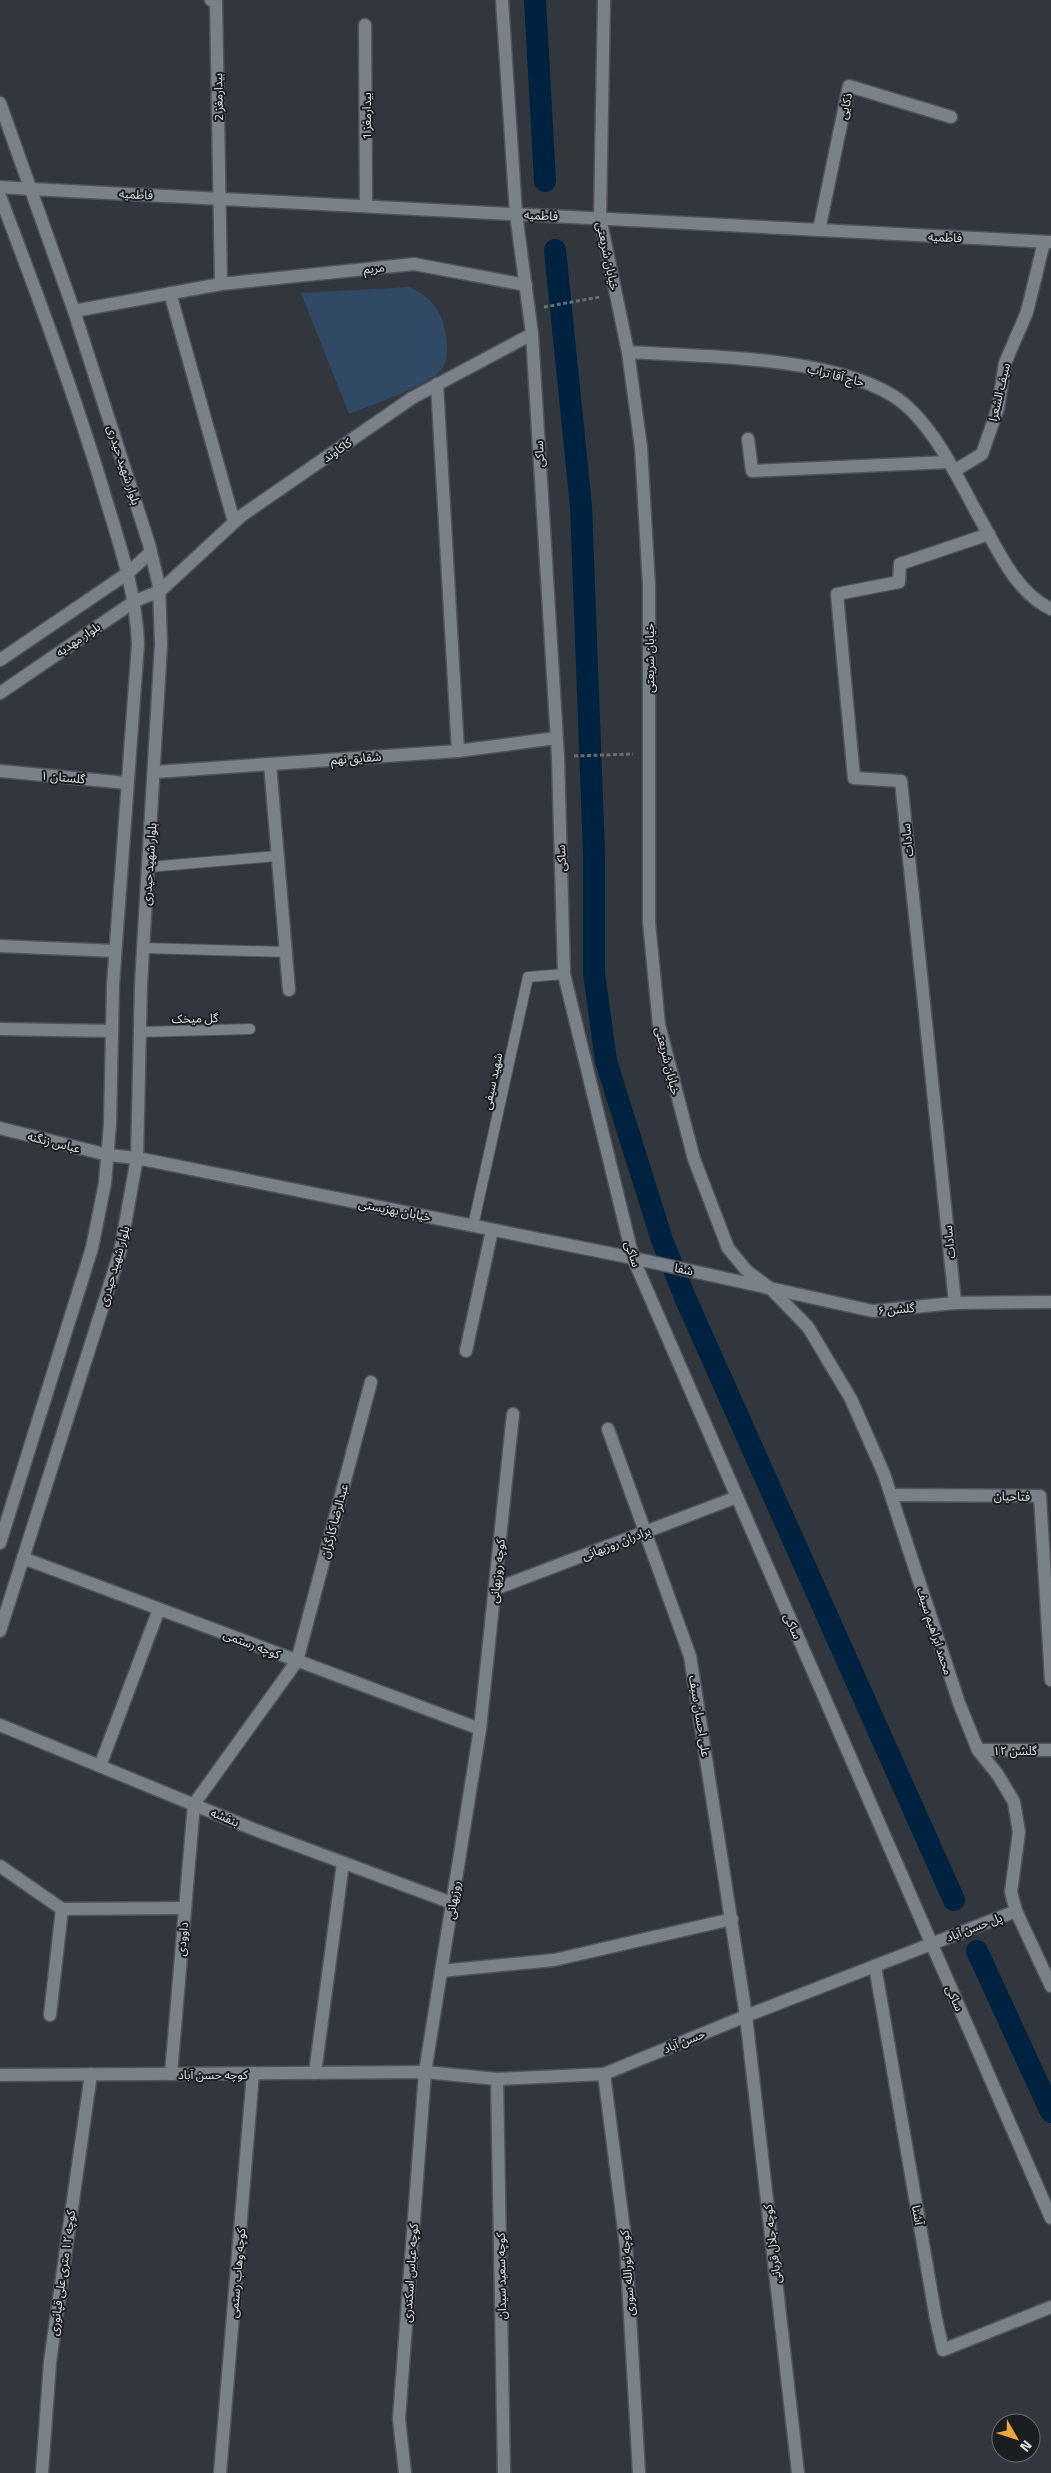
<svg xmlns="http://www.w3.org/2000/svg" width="1051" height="2473" font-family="'Titillium Web','Noto Sans Arabic',sans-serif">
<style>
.green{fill:#304964}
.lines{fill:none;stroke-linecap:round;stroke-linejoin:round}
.canal{stroke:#002241;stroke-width:22}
.service-casing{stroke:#505459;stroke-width:12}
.minor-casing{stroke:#505459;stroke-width:15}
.tertiary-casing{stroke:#505459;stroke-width:15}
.secondary-casing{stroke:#505459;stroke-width:15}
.path{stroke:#686d72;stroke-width:3;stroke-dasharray:4 2.5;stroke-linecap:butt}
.service{stroke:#7b8188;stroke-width:10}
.minor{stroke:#7b8188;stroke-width:12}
.tertiary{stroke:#7b8188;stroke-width:12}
.secondary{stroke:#7b8188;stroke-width:12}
.labels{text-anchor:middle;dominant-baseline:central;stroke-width:4;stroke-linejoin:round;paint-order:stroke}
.street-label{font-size:12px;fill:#dce0e3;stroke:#1b1e21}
</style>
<rect width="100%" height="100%" fill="#31373d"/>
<!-- green -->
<path class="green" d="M410,287C429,296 441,309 445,330C447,343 450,361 440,371C425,387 371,405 349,414L301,293Z"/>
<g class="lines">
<!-- canal -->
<g class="canal">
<path d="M535,0L545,181"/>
<path d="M555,250L581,506L594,853V973L606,1061L662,1240L687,1302L954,1900"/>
<path d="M977,1951L1051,2112"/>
</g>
<defs>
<g id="service">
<path d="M149,867L277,856"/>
<path d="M143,948L286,952"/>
<path d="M140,1032L250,1029"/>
<path d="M473,1226L528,977L564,974"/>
</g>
<g id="minor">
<path d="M211,0L216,1L221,284"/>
<path d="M502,0L516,214"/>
<path d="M365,25L366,206"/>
<path d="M819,230L849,86L951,117"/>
<path d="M170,293L234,522"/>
<path d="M74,311L221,284L414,264L526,285"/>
<path d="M628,352C704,357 857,355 911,410C941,440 958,479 978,515C997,548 1015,592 1051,609"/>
<path d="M437,384L458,751"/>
<path d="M748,439L752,471L949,462"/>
<path d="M954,471L982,454L998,408L1005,363L1027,312L1044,242"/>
<path d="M160,591L241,516L412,398L532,334"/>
<path d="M270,764L289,990"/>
<path d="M0,771L127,783"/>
<path d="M155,772L458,751L556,738"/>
<path d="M0,946L115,951"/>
<path d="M0,1029L112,1031"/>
<path d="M0,1128L108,1155"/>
<path d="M955,1303L901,781L854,778L837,594L899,582L900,564L989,534"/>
<path d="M466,1351L492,1230"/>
<path d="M608,1429L690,1656L746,2016L798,2473"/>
<path d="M891,1495L1040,1496L1051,1680"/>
<path d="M23,1558L480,1729"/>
<path d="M495,1589L737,1497"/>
<path d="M0,1725L253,1829L452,1903"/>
<path d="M978,1750H1051"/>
<path d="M100,1766L159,1609"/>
<path d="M0,1866L62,1909L50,2015"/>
<path d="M62,1909L185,1908"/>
<path d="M875,1966L936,2319L943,2350L1051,2307"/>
<path d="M441,1971L554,1960L732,1919"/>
<path d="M315,2073L343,1863"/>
<path d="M171,2074L194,1804L297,1661L371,1382"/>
<path d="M604,2074L626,2246L639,2473"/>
<path d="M0,2075L425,2072L497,2079L604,2074L746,2016L1016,1911"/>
<path d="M497,2079L504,2473"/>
<path d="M42,2473L50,2362L91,2074"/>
<path d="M220,2473L253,2073"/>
<path d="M405,2473L399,2419L425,2072L480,1729L513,1414"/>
</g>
<g id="tertiary">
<path d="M604,0L600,218L628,352L641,447L649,586V922L659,1025L694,1159L728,1248L747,1271L771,1289L808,1327L851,1399L884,1474L959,1703L978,1750L998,1775L1014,1802L1019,1832L1011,1892L1016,1911L1051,1986"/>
<path d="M31,189L1051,242"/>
<path d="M516,214L532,334L558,757L564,974L633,1258L1051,2218"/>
<path d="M108,1155L137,1158L633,1258L873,1311L955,1303L1051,1302"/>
</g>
<g id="secondary">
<path d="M0,103L74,311L149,544L159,586L161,644L141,984L137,1158L120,1252L0,1631"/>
<path d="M0,187L31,189"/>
<path d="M0,196C37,294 74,392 104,493C119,543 136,591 138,644L113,985L110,1124L105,1183L92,1248L0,1543"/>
<path d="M0,660L128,573L151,552"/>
<path d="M0,693L135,601L160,591"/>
</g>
</defs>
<!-- service casing -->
<use href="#service" class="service-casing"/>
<!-- minor casing -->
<use href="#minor" class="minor-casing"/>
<!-- tertiary casing -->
<use href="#tertiary" class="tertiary-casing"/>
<!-- secondary casing -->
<use href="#secondary" class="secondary-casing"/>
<!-- path -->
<g class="path">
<path d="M544,307L600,297"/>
<path d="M574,756L633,754"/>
</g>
<!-- service -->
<use href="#service" class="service"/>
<!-- minor -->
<use href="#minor" class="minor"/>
<!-- tertiary -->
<use href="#tertiary" class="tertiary"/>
<!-- secondary -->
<use href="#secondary" class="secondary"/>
</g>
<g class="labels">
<!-- street labels -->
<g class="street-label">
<text transform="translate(218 97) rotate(-91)">بیدارمغز 2</text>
<text transform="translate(845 106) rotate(-78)">ذکایی</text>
<text transform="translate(366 116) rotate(-90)">بیدارمغز 1</text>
<text transform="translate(136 194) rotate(3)">فاطمیه</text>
<text transform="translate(541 215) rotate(3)">فاطمیه</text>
<text transform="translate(945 237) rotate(3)">فاطمیه</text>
<text transform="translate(608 256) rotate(78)">خیابان شریعتی</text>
<text transform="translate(374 268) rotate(-6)">مریم</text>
<text transform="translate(836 375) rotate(14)">حاج آقا تراب</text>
<text transform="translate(999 392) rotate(-77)">سیف الشعرا</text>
<text transform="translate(337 450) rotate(-34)">کاکاوند</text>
<text transform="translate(539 454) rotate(-93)">ساکی</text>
<text transform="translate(124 465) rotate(72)">بلوار شهید حیدری</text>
<text transform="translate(78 639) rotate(-34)">بلوار مهدیه</text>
<text transform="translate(649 658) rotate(-90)">خیابان شریعتی</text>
<text transform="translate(356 758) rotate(-4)">شقایق نهم</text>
<text transform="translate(63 777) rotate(5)">گلستان ۱</text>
<text transform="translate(907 840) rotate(-96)">سادات</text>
<text transform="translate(561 858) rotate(-92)">ساکی</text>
<text transform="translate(149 864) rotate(-86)">بلوار شهید حیدری</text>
<text transform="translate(195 1018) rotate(-1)">گل میخک</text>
<text transform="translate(668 1061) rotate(76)">خیابان شریعتی</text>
<text transform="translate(492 1081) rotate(-78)">شهید سیفی</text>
<text transform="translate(54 1142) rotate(14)">عباس زنگنه</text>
<text transform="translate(395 1210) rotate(11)">خیابان بهزیستی</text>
<text transform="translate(949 1242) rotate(-96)">سادات</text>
<text transform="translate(633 1254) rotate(72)">ساکی</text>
<text transform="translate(114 1266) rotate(-74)">بلوار شهید حیدری</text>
<text transform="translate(684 1269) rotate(12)">شفا</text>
<text transform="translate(896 1309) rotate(-5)">گلشن ۶</text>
<text transform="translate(1012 1496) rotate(1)">فتاحیان</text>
<text transform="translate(334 1521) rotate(-75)">عبدالرضا کارگران</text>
<text transform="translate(616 1543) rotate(-21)">برادران روزبهانی</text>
<text transform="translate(497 1571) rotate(-84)">کوچه روزبهانی</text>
<text transform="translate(793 1626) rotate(66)">ساکی</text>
<text transform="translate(935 1631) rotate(72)">محمد ابراهیم سیف</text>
<text transform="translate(252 1644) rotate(21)">کوچه رستمی</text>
<text transform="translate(700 1716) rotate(81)">علی احسان سیف</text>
<text x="1015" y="1750">گلشن ۱۲</text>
<text transform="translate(225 1817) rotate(22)">بنفشه</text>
<text transform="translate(453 1900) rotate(-81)">روزبهانی</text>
<text transform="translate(974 1927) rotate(-21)">پل حسن آباد</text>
<text transform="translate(182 1939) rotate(-85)">داوودی</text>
<text transform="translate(955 1998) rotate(66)">ساکی</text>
<text transform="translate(684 2041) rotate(-22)">حسن آباد</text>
<text x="213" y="2074">کوچه حسن آباد</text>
<text transform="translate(918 2215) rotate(80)">آشنا</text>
<text transform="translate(772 2244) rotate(-97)">کوچه جلال قربانی</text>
<text transform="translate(62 2273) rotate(-82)">کوچه ۱۲ متری علی قپانوری</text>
<text transform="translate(237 2273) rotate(-85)">کوچه وهاب رستمی</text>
<text transform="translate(410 2273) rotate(-86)">کوچه عباس اسکندری</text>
<text transform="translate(627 2273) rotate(-94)">کوچه نورالله سوری</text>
<text transform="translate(501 2276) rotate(-91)">کوچه سعید سیدان</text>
</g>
</g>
<!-- north arrow -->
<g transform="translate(1016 2438) rotate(129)"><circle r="24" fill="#1b1e21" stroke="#686c6f"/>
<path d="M0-4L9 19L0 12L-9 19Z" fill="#f1a540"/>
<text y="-8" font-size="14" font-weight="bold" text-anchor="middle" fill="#dce0e3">N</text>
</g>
</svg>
